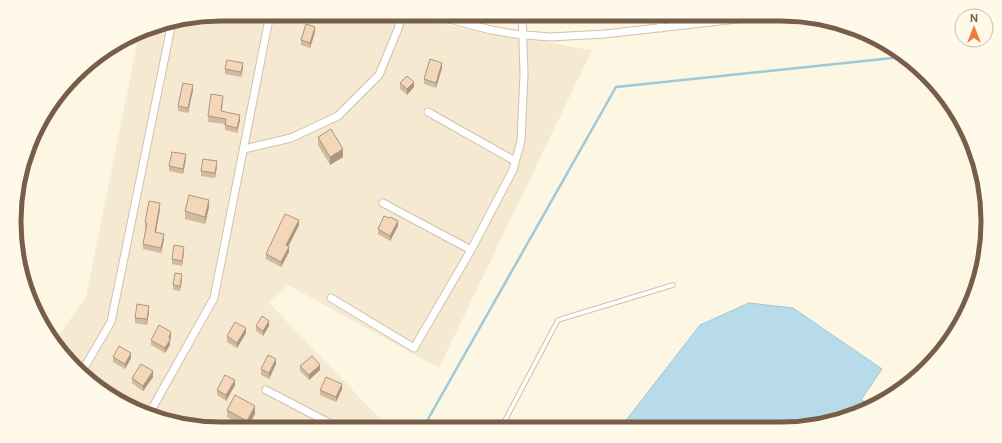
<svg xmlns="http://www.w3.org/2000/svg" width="1002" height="443" font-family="'DM Sans',sans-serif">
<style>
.residential{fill:#f5e9d1}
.water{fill:#b7dbe8;stroke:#9ccada}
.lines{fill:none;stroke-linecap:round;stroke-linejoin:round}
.stream{stroke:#9ccada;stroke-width:2.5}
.service-casing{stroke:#d1c1ac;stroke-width:5.5}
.minor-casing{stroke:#d1c1ac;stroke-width:9}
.service{stroke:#fff;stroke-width:3.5}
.minor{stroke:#fff;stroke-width:7}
.wall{fill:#d2b99f}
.shaded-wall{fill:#ab9682}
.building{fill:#f4d7b9;stroke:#ab9682}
.rim{fill:none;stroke:#775e48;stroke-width:5}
</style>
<rect width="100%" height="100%" fill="#fdf6e3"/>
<!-- residential -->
<path class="residential" d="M222,14H414L413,19L592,50L439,368L288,285L269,303L389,428L222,429L155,418L85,378L55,341L86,297L139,34L155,25Z"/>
<!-- water -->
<path class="water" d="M749,303L793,308L882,369L861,400L874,406L808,427L616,428L627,419L700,325Z"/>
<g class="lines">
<!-- stream -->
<path class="stream" d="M423,428L616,87L902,57"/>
<defs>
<path id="service" d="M501,428L558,320L673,285"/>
<g id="minor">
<path d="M430,14L491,30L514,34L550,37L605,34L781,14"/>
<path d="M659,14L661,28"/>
<path d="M428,112L515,161"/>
<path d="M244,149L291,138L338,116L379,75L398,29L402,14"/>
<path d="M383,203L471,250"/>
<path d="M331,298L414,348L471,250L513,170L521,141L524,74L522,14"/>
<path d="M81,373L111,322L172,22"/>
<path d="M266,390L333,425L331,429"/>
<path d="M149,414L214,298L270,14"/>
</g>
</defs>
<!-- service casing -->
<use href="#service" class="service-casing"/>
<!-- minor casing -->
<use href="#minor" class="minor-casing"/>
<!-- service -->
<use href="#service" class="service"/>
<!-- minor -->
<use href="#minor" class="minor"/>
</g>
<!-- wall -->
<g class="wall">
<path d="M309,14H322L320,21L309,17Z"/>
<path d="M365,14H378L376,22L365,19Z"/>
<path d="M315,32L310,48L301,45V40Z"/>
<path d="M243,68L241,77L225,74V69Z"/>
<path d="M442,68L436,88L424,84V79Z"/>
<path d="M400,83L414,87L407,95L400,89Z"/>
<path d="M193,90L188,113L178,111V106Z"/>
<path d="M223,101L222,111L240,120L237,133L225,130V124L208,122V116Z"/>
<path d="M318,137L343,157L330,165L318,145Z"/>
<path d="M186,159L183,174L169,171V166Z"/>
<path d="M217,166L215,178L201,176V171Z"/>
<path d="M209,207L205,224L185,219V211Z"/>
<path d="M160,209L156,232L164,239L161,253L143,249V244L146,228H145V222Z"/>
<path d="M299,225L288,246L289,252L281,267L266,259V254Z"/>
<path d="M398,226L390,241L378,234V229Z"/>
<path d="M184,252L182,266L172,264V259Z"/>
<path d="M182,279L180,291L173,290V285Z"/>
<path d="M149,311L147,325L135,323V318Z"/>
<path d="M256,326H269L263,336L256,331Z"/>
<path d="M246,333L237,348L227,342V336Z"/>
<path d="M171,337L170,341V345L165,353L151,345V340Z"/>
<path d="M113,357L131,358L125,369L113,362Z"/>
<path d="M276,364L269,379L261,375V369Z"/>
<path d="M300,366L320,370L309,380L300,371Z"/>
<path d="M153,377L143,391L132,383V378Z"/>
<path d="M235,385L226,401L217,395V390Z"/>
<path d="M342,389L336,402L320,395V390Z"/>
<path d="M227,410L255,414L247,429L227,417Z"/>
</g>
<!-- shaded-wall -->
<g class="shaded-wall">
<path d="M320,14H322L320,21Z"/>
<path d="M377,14H378L376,22V17Z"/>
<path d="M315,27V32L310,48V43Z"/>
<path d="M243,63V68L241,77V72Z"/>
<path d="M442,63V68L436,88V83Z"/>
<path d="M414,82V87L407,95V89Z"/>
<path d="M193,85V90L188,113V108Z"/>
<path d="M240,115V120L237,133V128Z"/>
<path d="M343,149V157L330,165V157Z"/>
<path d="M186,154V159L183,174V169Z"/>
<path d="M217,161V166L215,178V173Z"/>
<path d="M209,200V207L205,224V217Z"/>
<path d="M160,203V209L155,237V232Z"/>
<path d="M299,220V225L286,251V245Z"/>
<path d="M398,221V226L390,241V236Z"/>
<path d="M164,234V239L161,253V248Z"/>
<path d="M184,247V252L182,266V261Z"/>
<path d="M289,247V252L281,267V262Z"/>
<path d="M182,274V279L180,291V286Z"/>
<path d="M149,306V311L147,325V319Z"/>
<path d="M269,321V326L263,336V331Z"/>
<path d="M246,328V333L237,348V343Z"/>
<path d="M171,332V337L170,341V345L165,353V348L169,337Z"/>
<path d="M131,353V358L125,369V364Z"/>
<path d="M276,359V364L269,379V373Z"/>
<path d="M320,365V370L309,380V375Z"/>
<path d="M153,371V377L143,391V386Z"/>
<path d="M235,380V385L226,401V395Z"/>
<path d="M342,384V389L336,402V397Z"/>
<path d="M255,406V414L247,429V421Z"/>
</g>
<!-- building -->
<g class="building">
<path d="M365,14H377L376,17Z"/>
<path d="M306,24L315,27L310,43L301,40Z"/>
<path d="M430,59L442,63L436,83L424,79Z"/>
<path d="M227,60L243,63L241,72L225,69Z"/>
<path d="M407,76L414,82L407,89L400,83Z"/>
<path d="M183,83L193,85L188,108L178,106Z"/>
<path d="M211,94L223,96L221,111L240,115L237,128L225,125L226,119L208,116Z"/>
<path d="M331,129L343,149L330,157L318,137Z"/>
<path d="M172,152L186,154L183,169L169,166Z"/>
<path d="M203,159L217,161L215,173L201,171Z"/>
<path d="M189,195L209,200L205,217L185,211Z"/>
<path d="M149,201L160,203L155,232L164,234L161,248L143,244L147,223L145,222Z"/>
<path d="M285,214L299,220L286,245L289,247L281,262L266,254Z"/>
<path d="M384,216L389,218L390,217L398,221L390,236L378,229Z"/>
<path d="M174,245L184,247L182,261L172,259Z"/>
<path d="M175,273L182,274L180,286L173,285Z"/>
<path d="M137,304L149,306L147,319L135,318Z"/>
<path d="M262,316L269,321L263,331L256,326Z"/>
<path d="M235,322L246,328L237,343L227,336Z"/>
<path d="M159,325L171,332L169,337L170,340L165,348L151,340Z"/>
<path d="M119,346L131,353L125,364L113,357Z"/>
<path d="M268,355L276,359L269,373L261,369Z"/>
<path d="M312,356L320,365L309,375L300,366Z"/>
<path d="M141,364L153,371L143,386L132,378Z"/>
<path d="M225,375L235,380L226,395L217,390Z"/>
<path d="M326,377L342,384L336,397L320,390Z"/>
<path d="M235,395L255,406L247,421L227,410Z"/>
</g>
<!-- crop -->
<path d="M0 0H1002V443H0ZM221 21H781A200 200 0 0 1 981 221V222A200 200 0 0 1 781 422H221A200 200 0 0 1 21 222V221A200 200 0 0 1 221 21Z" fill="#fff9ea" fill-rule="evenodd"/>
<path class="rim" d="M221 21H781A200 200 0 0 1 981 221V222A200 200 0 0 1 781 422H221A200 200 0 0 1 21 222V221A200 200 0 0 1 221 21Z"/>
<!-- north arrow -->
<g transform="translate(974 28)"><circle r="19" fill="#fff9ea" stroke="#c9bba9"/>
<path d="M0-3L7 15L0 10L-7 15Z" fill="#ed7b42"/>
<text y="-6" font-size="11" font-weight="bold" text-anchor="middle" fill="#775e48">N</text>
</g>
</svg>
